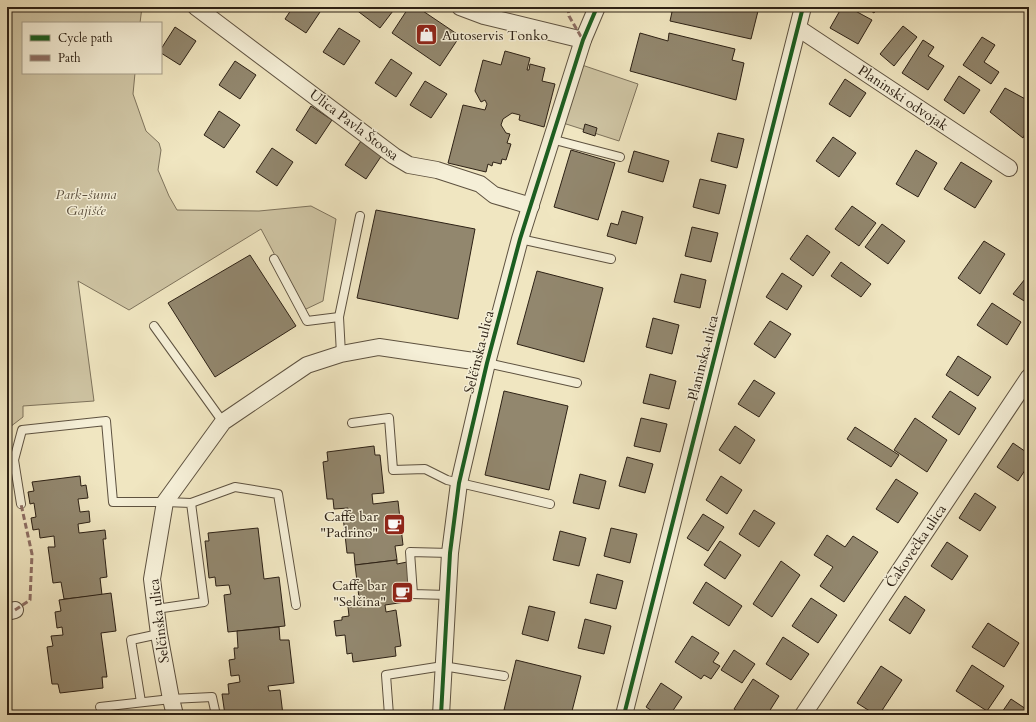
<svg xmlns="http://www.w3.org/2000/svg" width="1036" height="722" font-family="Cardo,serif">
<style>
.green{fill:#cfc5a4;stroke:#7e735c}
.building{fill:#92876e;stroke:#2d2115}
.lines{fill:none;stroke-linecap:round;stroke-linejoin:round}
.service-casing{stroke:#5e5240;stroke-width:10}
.minor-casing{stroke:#5e5240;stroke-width:18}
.service{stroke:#f5efd7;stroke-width:8}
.minor{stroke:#f5efd7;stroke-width:16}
.quiet{stroke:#8d6e63;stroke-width:3;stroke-dasharray:6 3;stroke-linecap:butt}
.cycleway-casing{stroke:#f5efd7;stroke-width:6}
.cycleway{stroke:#1b5e20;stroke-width:4}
.labels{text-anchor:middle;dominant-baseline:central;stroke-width:3;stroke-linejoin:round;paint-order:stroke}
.poi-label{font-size:14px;fill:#2d2115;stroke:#f5efd7;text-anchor:end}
.street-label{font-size:14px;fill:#2d2115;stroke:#f5efd7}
.park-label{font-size:14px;font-style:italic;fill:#5e5240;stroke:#f5efd7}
</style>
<rect width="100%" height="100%" fill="#f0e6c1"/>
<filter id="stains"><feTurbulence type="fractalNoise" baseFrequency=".005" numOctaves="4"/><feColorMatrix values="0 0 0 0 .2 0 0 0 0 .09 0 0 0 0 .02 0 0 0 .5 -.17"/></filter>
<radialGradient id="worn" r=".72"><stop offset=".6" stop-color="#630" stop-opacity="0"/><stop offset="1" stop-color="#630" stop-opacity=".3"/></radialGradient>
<!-- green -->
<g class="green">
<path d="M7,7H142L140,23H23V73H135L133,94L146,131L159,143L161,150L158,170L169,196L177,210L259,211L311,206L336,219L323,301L304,310L261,229L129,310L78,281L94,401L23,406V417L10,427L7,434Z"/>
<path d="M579,64L638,84L619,141L560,122Z"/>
</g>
<!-- building -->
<g class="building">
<path d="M293,7H320L322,9L306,33L285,19Z"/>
<path d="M357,7H396L380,28L355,9Z"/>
<path d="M409,7H417L460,36L440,66L392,33Z"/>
<path d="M651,7H759L751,39L670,21L672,12Z"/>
<path d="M842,7H848L872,20L858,44L830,28Z"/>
<path d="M865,7H878L874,13Z"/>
<path d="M903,26L917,37L894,66L880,54Z"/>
<path d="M175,27L196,41L180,65L161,53V49Z"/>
<path d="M339,28L360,41L344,65L323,52Z"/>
<path d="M640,33L668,41L669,33L735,49L732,60L744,63L736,100L630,71Z"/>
<path d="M982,37L995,45L984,62L999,72L991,84L963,65Z"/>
<path d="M923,40L934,47L928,56L944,66L928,90L902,73Z"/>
<path d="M505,51L530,58L527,70H529L530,64L545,68L542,81L555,84L544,127L519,120L520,115L512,113L503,119L501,125L506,133L510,134L507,143L511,144L506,160L502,159L501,164L493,162L492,166L488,164L486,172L448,163L463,105L485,110L487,104L485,100L481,102L475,91L483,60L501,65Z"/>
<path d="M391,59L412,73L396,97L375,83Z"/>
<path d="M235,61L256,75L240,99L219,85Z"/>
<path d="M959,76L980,90L964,114L944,100Z"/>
<path d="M845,79L866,93L850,117L829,104Z"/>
<path d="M425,81L447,94L431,118L410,105Z"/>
<path d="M1005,88L1029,101V126L1023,138L990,112Z"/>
<path d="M311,106L332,120L316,144L296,130Z"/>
<path d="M219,111L240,125L224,148L204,135Z"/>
<path d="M585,124L597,128L595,136L583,132Z"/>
<path d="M718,133L744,139L737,168L711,161Z"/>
<path d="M833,137L856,153L839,177L816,161Z"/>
<path d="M361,141L382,155L366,179L345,165Z"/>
<path d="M272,148L293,162L277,186L256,172Z"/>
<path d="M571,150L615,163L598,220L554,207Z"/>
<path d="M916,150L937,163L918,197L896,184Z"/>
<path d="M634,151L669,161L663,182L628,172Z"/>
<path d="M961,162L992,181L975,208L944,189Z"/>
<path d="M700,179L726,185L719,214L693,207Z"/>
<path d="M852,206L876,223L859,246L835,229Z"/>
<path d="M376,210L475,229L458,319L357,298Z"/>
<path d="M622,211L643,217L636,244L607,236L611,223L618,225Z"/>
<path d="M882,224L905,241L888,264L865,247Z"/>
<path d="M692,227L718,233L711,262L685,256Z"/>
<path d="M807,235L830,252L813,276L790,259Z"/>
<path d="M984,241L1005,254L980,294L958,278Z"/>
<path d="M250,255L296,326L215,377L168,303Z"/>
<path d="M841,262L871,284L861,297L831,276Z"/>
<path d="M537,271L603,288L584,362L517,344Z"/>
<path d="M782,273L802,286L787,310L766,297Z"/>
<path d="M681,274L706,280L700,308L674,302Z"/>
<path d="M1029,274V304L1013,294Z"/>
<path d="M992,303L1021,322L1007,345L977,325Z"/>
<path d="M653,318L679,325L672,354L646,347Z"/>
<path d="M770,321L791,334L775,358L754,344Z"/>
<path d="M958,356L991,377L978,396L946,375Z"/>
<path d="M650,374L676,381L669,409L643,403Z"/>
<path d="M754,380L775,393L759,417L738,404Z"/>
<path d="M504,391L568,406L549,490L485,475Z"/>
<path d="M950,391L976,408L959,435L932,417Z"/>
<path d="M641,418L667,424L660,452L634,446Z"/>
<path d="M915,418L947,440L927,472L894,450Z"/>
<path d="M735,426L755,440L740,464L719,450Z"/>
<path d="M855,427L899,455L891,467L847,439Z"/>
<path d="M1013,443L1029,454V464L1018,481L997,467Z"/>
<path d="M374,446L375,455H380L384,493L372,494L373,504L398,501L403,545L395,546L397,560L355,565L354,553H347L343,516H349L348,508L334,509L333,499H327L323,462L328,461L327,452Z"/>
<path d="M627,457L653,464L645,493L619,486Z"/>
<path d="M580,474L606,481L599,509L573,503Z"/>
<path d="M80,476L81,486L86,485L88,498L78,499L80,512L89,511L90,522L78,524L79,533L105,530L106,539H103L107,577L100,578L102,595L64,599L61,582L53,583L48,547H55L54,536L40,538L39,529L33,530L31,518L36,517L34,503L30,504L28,492L34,491L32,482Z"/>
<path d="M721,476L742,490L727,514L706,500Z"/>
<path d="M896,479L918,493L898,523L876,509Z"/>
<path d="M975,493L996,507L980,531L959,518Z"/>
<path d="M754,510L775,523L759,547L739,534Z"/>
<path d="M703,514L724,527L708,551L687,538Z"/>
<path d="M258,528L264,579L279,577L285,626L228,632L224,595L231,594L229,585L216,586L215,577L209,578L205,541H209L208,533Z"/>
<path d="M611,528L637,534L630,563L604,556Z"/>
<path d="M560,531L586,538L579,566L553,560Z"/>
<path d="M827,535L845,547L853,536L878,552L844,602L820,586L833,567L814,555Z"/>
<path d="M720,541L741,555L725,579L704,565Z"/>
<path d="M947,542L968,556L952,580L931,566Z"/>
<path d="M397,560V564L407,562L412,601L385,605L386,612L396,610L401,646L395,647L396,656L353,662L352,653L347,654L345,635L336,636L334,621L342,620V617L349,616L348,607L360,606L355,565Z"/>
<path d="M781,561L800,575L772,617L753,604Z"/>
<path d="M597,574L623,581L616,609L590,603Z"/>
<path d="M706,582L742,606L729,626L693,603Z"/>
<path d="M111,593L116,631L101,633L107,677H102L103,688L60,693L58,684H52L47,647L53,646L51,636L63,635L62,627L57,628L55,612L61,611L59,600Z"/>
<path d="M905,596L925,610L910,634L889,620Z"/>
<path d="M811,598L837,615L818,643L792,626Z"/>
<path d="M529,606L555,612L548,641L522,634Z"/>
<path d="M585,619L611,626L604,654L578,648Z"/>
<path d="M988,623L1019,643L1004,667L972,647Z"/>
<path d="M279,627L280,640H289L294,683L268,686L269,691L280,690L283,715H225L222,694H229L228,684L240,682L239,675L231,676L229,660L235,659L234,648H238L237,631Z"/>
<path d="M692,636L719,653L713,662L720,666L711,679L704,675L701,679L675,662Z"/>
<path d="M783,637L809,654L791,680L766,664Z"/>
<path d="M734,650L755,664L742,683L721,670Z"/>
<path d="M516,660L581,676L571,715H526L504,710Z"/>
<path d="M972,665L1004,686L987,711L956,691Z"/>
<path d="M881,666L902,680L879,715H876L857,703Z"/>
<path d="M753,679L779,696L767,715H743L734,709Z"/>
<path d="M661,683L682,697L670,715H658L646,707Z"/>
<path d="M1011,699L1029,711V715H1000Z"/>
</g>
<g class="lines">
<defs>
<g id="service">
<path d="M551,139L620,157"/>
<path d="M520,239L611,259"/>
<path d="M274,259L307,321L339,317"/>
<path d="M154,326L223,422"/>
<path d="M341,354L339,317L360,216"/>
<path d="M487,363L577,383"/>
<path d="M352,423L389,418L393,470L425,469L447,480L550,504"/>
<path d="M191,503L235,487L278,494L296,605"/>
<path d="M21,504L14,460L22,430L106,421L113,502H165L191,503L204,602L156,609"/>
<path d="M447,595L413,594L410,552L450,553"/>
<path d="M141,702L131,640L159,634"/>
<path d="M100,707L171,699L212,697L216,715"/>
<path d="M389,715L386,675L443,666L504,676"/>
</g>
<g id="minor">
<path d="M196,7L394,156L409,165L437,170L480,184L494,195L531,206"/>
<path d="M460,7L484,16L583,40"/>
<path d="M798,28L1009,168"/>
<path d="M7,612L15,610"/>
<path d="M175,715L171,699L159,634L152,579L165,502L223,422L307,365L341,354L379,347L487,363"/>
<path d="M441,715L450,553L459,483L487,363L520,239L583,40L597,7"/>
<path d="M624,715L803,7"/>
<path d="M803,715L1029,377"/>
</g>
</defs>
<!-- service casing -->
<use href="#service" class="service-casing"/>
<!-- minor casing -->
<use href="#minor" class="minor-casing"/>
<!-- service -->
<use href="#service" class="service"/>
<!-- minor -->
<use href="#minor" class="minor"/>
<!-- quiet -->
<g class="quiet">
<path d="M568,7L569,16L583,40"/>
<path d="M15,610L30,600L32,554L21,504"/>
</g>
<defs>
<g id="cycleway">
<path d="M441,715L450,553L459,483L487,363L520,239L583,40L597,7"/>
<path d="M624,715L803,7"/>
</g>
</defs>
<!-- cycleway casing -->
<use href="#cycleway" class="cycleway-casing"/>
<!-- cycleway -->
<use href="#cycleway" class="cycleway"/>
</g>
<!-- icons -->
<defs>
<symbol id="shop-square" viewBox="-11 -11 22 22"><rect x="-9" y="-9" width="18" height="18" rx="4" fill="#8f2418" stroke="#f5efd7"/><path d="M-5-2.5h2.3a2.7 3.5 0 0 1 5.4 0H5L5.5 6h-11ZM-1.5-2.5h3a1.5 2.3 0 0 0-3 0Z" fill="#fff"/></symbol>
<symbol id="cafe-square" viewBox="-11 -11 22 22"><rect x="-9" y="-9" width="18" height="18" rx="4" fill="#8f2418" stroke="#f5efd7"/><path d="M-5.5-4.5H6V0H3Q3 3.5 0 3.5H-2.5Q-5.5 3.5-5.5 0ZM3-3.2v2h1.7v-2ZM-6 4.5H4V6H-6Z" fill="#fff"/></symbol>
</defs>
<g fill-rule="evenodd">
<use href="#shop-square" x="414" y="22" width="25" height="25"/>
<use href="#cafe-square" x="382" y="512" width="25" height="25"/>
<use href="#cafe-square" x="390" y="580" width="25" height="25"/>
</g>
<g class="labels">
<!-- poi labels -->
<g class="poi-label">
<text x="442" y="35" text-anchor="start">Autoservis Tonko</text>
<text x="378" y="516">Caffe bar<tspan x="378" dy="16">"Padrino"</tspan></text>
<text x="386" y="585">Caffe bar<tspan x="386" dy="16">"Selčina"</tspan></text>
</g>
<!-- street labels -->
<g class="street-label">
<text transform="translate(903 98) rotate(34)">Planinski odvojak</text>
<text transform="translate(354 125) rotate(37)">Ulica Pavla Štoosa</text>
<text transform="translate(479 352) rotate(-76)">Selčinska ulica</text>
<text transform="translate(703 358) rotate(-76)">Planinska ulica</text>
<text transform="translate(916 546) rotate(-56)">Čakovečka ulica</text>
<text transform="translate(159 621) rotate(-97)">Selčinska ulica</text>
</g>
<!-- park labels -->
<g class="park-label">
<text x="86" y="194">Park-šuma<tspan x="86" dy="16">Gajišće</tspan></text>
</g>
</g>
<!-- margin -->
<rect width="1036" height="722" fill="none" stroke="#f0e6c1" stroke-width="24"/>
<rect x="8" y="8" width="1020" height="706" fill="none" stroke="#2d2115" stroke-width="2"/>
<rect x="12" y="12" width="1012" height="698" fill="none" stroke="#2d2115"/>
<!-- legend -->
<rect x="22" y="22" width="140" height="52" fill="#f5efd7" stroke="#a59d89"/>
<rect x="30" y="35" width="20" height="6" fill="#1b5e20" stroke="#a59d89"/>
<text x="58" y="42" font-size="12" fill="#2d2115">Cycle path</text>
<rect x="30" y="55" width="20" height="6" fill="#8d6e63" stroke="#a59d89"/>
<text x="58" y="62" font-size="12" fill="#2d2115">Path</text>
<rect width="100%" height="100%" filter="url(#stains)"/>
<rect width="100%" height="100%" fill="url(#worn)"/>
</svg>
